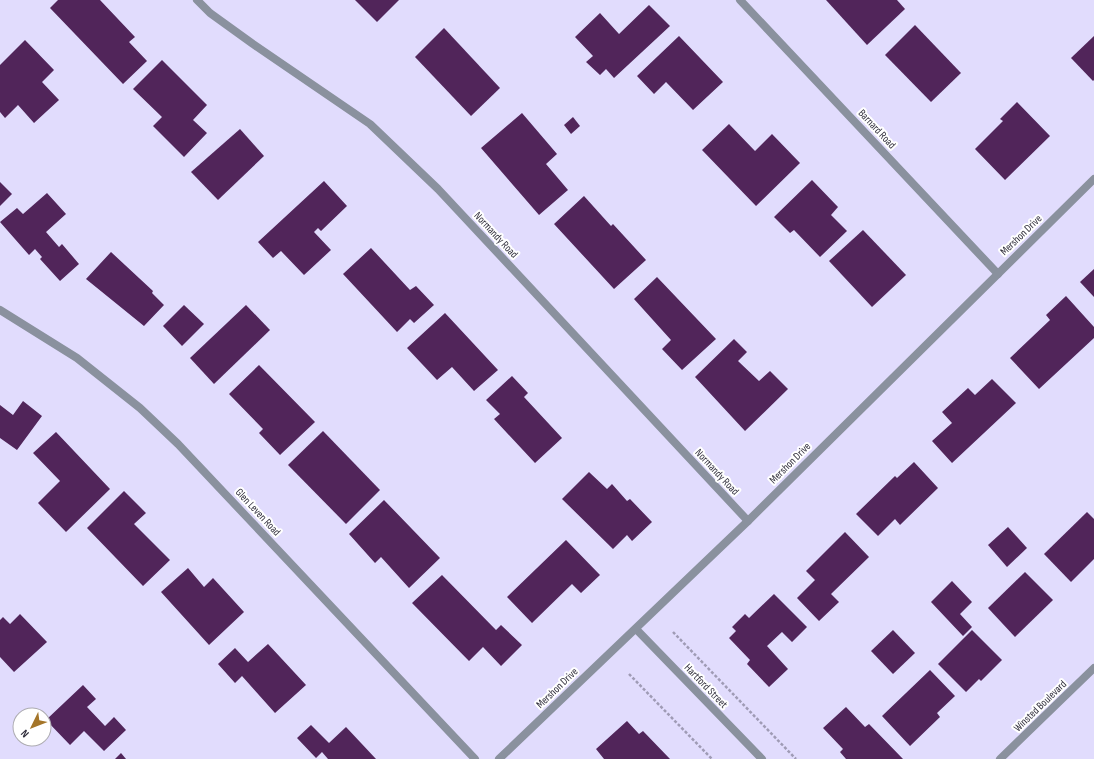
<svg xmlns="http://www.w3.org/2000/svg" width="1094" height="759" font-family="'Sofia Sans Condensed',sans-serif">
<style>
.building{fill:#51255a}
.lines{fill:none;stroke-linecap:round;stroke-linejoin:round}
.path{stroke:#9f9bb5;stroke-width:2.5;stroke-dasharray:3 2;stroke-linecap:butt}
.street{stroke:#8a919e;stroke-width:8}
.labels{text-anchor:middle;dominant-baseline:central;stroke-width:4;stroke-linejoin:round;paint-order:stroke}
.street-label{font-size:11px;fill:#312f3c;stroke:#fff}
</style>
<rect width="100%" height="100%" fill="#e1dcfd"/>
<!-- building -->
<g class="building">
<path d="M58,0H100L135,37L129,42L147,61L123,84L50,8Z"/>
<path d="M355,0H399L377,22Z"/>
<path d="M826,0H897L905,9L867,45Z"/>
<path d="M649,5L670,26L614,78L606,69L600,75L586,62L593,56L575,37L600,13L619,34Z"/>
<path d="M915,25L961,73L931,102L885,55Z"/>
<path d="M444,28L500,88L471,116L415,57Z"/>
<path d="M679,36L723,82L693,110L666,82L654,94L637,76Z"/>
<path d="M1094,36V80L1093,81L1071,58Z"/>
<path d="M25,40L54,70L42,82L59,100L34,123L18,105L5,118L0,112V65Z"/>
<path d="M162,60L207,105L193,120L207,133L184,157L153,126L162,117L133,89Z"/>
<path d="M1017,102L1050,136L1005,180L975,149L1003,121L1000,119Z"/>
<path d="M522,113L557,154L546,164L568,190L539,215L481,148Z"/>
<path d="M573,117L580,126L571,134L564,125Z"/>
<path d="M729,124L755,151L772,134L800,163L756,206L702,150Z"/>
<path d="M240,129L264,156L218,200L191,172Z"/>
<path d="M812,180L838,207L831,215L847,231L820,257L794,230L790,233L774,217Z"/>
<path d="M324,181L347,206L321,231L318,228L314,232L331,250L304,275L281,251L273,258L258,242Z"/>
<path d="M0,182L12,194L0,206Z"/>
<path d="M47,193L66,214L46,232L59,247L62,244L79,264L60,281L40,259L42,257L35,249L29,255L0,222L17,208L23,214Z"/>
<path d="M584,196L611,226L613,224L646,260L614,289L554,224Z"/>
<path d="M863,230L906,275L872,307L829,261Z"/>
<path d="M371,248L410,290L416,286L434,305L414,323L410,319L397,332L343,274Z"/>
<path d="M111,252L153,291L152,293L164,305L144,326L86,279Z"/>
<path d="M1094,269V297L1080,282Z"/>
<path d="M657,277L716,339L682,370L662,349L671,340L634,299Z"/>
<path d="M1066,296L1094,327V338L1039,389L1010,358L1050,320L1046,315Z"/>
<path d="M184,305L204,324L182,346L163,326Z"/>
<path d="M246,305L270,330L214,384L190,358Z"/>
<path d="M445,313L498,370L474,391L452,367L437,380L407,348Z"/>
<path d="M734,339L747,352L738,361L759,381L770,371L788,389L745,431L695,377Z"/>
<path d="M259,365L315,422L280,455L259,433L263,429L229,394Z"/>
<path d="M512,376L528,393L524,397L562,438L535,463L494,419L500,414L486,400Z"/>
<path d="M992,379L1016,403L952,463L932,441L952,423L942,412L968,388L975,395Z"/>
<path d="M23,401L42,416L17,450L0,438V405L13,415Z"/>
<path d="M323,431L380,490L346,524L288,465Z"/>
<path d="M56,432L110,489L66,532L38,503L60,481L33,453Z"/>
<path d="M914,462L938,488L900,525L895,519L878,536L856,514L895,476L897,478Z"/>
<path d="M589,472L607,489L612,484L627,501L630,499L652,522L632,541L627,535L613,549L562,499Z"/>
<path d="M124,491L146,513L134,524L170,560L143,586L87,528Z"/>
<path d="M384,500L440,558L409,588L381,557L375,563L349,534Z"/>
<path d="M1087,512L1094,519V559L1071,582L1044,554Z"/>
<path d="M1008,527L1027,548L1007,567L988,545Z"/>
<path d="M845,532L869,557L831,594L839,602L819,621L797,598L815,580L806,571Z"/>
<path d="M566,540L600,575L581,593L572,584L532,623L507,597Z"/>
<path d="M188,568L204,587L213,578L244,612L209,645L161,592Z"/>
<path d="M1025,572L1053,600L1015,637L988,608Z"/>
<path d="M442,575L496,630L501,625L522,645L501,666L483,647L469,661L412,603Z"/>
<path d="M952,581L972,602L960,614L972,627L963,636L931,602Z"/>
<path d="M774,594L807,627L792,642L782,632L767,646L788,669L769,687L747,664L750,660L729,638L736,631L732,627L745,614L749,618Z"/>
<path d="M20,614L47,642L14,672L0,657V620L3,617L10,624Z"/>
<path d="M893,630L915,653L893,674L871,651Z"/>
<path d="M972,630L1002,660L981,681L979,679L966,692L938,664Z"/>
<path d="M268,644L306,685L275,713L242,676L235,683L218,664L235,648L248,662Z"/>
<path d="M930,670L955,696L937,713L940,717L910,746L882,716Z"/>
<path d="M83,685L96,699L87,707L105,726L114,717L126,730L104,751L84,731L70,745L46,720Z"/>
<path d="M846,707L865,727L869,724L903,759H846L840,752L843,749L823,728Z"/>
<path d="M627,721L639,734L643,731L670,759H604L596,749Z"/>
<path d="M311,725L329,743L346,727L376,759H328L322,752L316,758L297,738Z"/>
<path d="M121,753L126,759H115Z"/>
</g>
<g class="lines">
<!-- path -->
<g class="path">
<path d="M673,632L796,759"/>
<path d="M629,674L712,759"/>
</g>
<!-- street -->
<g class="street">
<path d="M197,0L210,13L253,44L370,124L438,189L748,521"/>
<path d="M740,0L998,274"/>
<path d="M0,310L77,358L140,408L178,444L475,759"/>
<path d="M636,629L762,759"/>
<path d="M499,759L748,521L1094,179"/>
<path d="M1000,759L1094,668"/>
</g>
</g>
<g class="labels">
<!-- street labels -->
<g class="street-label">
<text transform="translate(877 129) rotate(47)">Barnard Road</text>
<text transform="translate(496 235) rotate(47)">Normandy Road</text>
<text transform="translate(1021 235) rotate(-44)">Mershon Drive</text>
<text transform="translate(790 463) rotate(-45)">Mershon Drive</text>
<text transform="translate(717 472) rotate(47)">Normandy Road</text>
<text transform="translate(258 512) rotate(47)">Glen Leven Road</text>
<text transform="translate(706 686) rotate(46)">Hartford Street</text>
<text transform="translate(557 688) rotate(-44)">Mershon Drive</text>
<text transform="translate(1040 706) rotate(-44)">Winsted Boulevard</text>
</g>
</g>
<!-- north arrow -->
<g transform="translate(32 727) rotate(227)"><circle r="19" fill="#ffffff" stroke="#adacb1"/>
<path d="M0-3L7 15L0 10L-7 15Z" fill="#a47529"/>
<text y="-6" font-size="11" font-weight="bold" text-anchor="middle" fill="#312f3c">N</text>
</g>
</svg>
